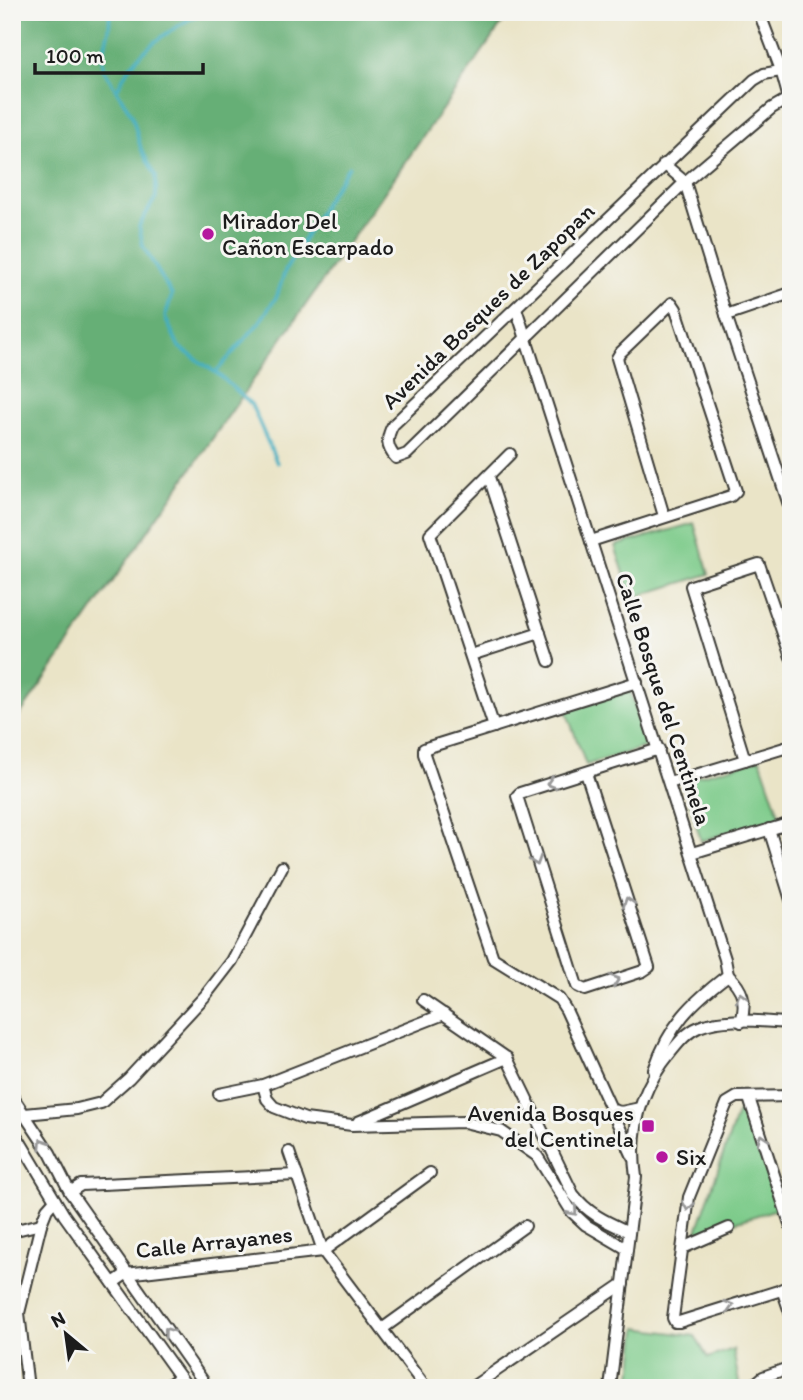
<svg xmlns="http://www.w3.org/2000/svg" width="803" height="1400" font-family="Itim,sans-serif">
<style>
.green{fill:#7dcb8a;stroke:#4c7453;stroke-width:2}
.forest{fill:#66af76;stroke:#416649;stroke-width:2}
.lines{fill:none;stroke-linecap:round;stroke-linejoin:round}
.stream{stroke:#41adc0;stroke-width:3.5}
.minor-casing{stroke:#3b3a36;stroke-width:14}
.minor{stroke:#fff;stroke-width:10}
.oneway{stroke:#999}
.poi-dot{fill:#b5179e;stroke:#f6f6f2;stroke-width:2.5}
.labels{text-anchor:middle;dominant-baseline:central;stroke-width:6;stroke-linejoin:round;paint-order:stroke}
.poi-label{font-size:23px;fill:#1c1c1c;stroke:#f6f6f2;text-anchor:start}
.street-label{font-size:23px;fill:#1c1c1c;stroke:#f6f6f2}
</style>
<rect width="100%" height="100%" fill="#f6f6f2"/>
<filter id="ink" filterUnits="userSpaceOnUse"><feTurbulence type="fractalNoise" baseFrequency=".0143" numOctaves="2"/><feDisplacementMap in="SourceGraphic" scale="14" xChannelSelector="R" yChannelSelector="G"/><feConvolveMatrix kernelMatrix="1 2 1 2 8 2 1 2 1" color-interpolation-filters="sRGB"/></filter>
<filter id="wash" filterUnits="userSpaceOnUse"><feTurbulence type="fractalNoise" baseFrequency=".00686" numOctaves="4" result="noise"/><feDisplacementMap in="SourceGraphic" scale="28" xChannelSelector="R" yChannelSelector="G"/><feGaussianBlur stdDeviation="1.57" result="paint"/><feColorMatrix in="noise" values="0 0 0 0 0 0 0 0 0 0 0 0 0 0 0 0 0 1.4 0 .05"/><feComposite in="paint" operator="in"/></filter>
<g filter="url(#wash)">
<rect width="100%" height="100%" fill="#eae4c7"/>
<!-- green -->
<g class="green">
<path d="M694,523L709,574L632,598L615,546Z"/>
<path d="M629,688L648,746L586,765L565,708Z"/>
<path d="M760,759L780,817L701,841L683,780Z"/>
<path d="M744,1107L750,1111L777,1209L696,1234L737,1114Z"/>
<path d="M637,1328L695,1336L708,1358L733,1349L739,1383L736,1388H631Z"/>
</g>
<!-- forest -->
<path class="forest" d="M12,12H510L12,726Z"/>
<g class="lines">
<!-- stream -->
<g class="stream">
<path d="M110,12L109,30L102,57L104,70L132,115L141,149L156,176V197L139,226L143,246L172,295L165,317L179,347L219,375L251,404L277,463"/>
<path d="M118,88C132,53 170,29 203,12"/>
<path d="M216,372L259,323L277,296L285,271L327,199L349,166"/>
</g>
</g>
</g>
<g filter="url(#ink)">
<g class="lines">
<defs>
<g id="minor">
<path d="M759,12L781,70L791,106"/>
<path d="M791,69L764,74L754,80L393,425C386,438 386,447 396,458L407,454L685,182L772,108L791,97"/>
<path d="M664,164L685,182L726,315L791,511"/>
<path d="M516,308L725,959L728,975"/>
<path d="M726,315L791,293"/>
<path d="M489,477L549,661"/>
<path d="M591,541L731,496L736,491L676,309L672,303L620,353L617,358L664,516"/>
<path d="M471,655L540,633"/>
<path d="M494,727L430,534L510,454"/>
<path d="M745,760L691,586L759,564L791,657"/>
<path d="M586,773L649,967L643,971L585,990L577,986L517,796L520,793L659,749"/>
<path d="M669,783L791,746"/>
<path d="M769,829L791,900"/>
<path d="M692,853L791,823"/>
<path d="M728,975C743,989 747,1002 741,1022"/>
<path d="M423,1000L507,1058L573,1194C588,1214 607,1222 629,1232"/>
<path d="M654,1070C669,1025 691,1003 728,975"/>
<path d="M263,1085L267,1099L274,1107L305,1119L352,1125L464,1122L501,1131L537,1156L572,1212L586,1225L627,1249"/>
<path d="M219,1094L263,1085L444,1014"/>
<path d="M12,1096L50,1153L70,1192L208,1388"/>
<path d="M791,1096L737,1097L727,1103L689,1197L673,1318L675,1322H679L791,1287"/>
<path d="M749,1098L791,1227"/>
<path d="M612,1110L621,1112L640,1108"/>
<path d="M25,1114L77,1109L101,1103L129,1078L205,996L232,961L282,867"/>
<path d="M358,1122L507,1058"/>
<path d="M12,1128L64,1215L188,1388"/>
<path d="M289,1152L323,1251L426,1388"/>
<path d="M634,1159L566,1010L559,999L493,958L424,754V749L429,747L637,682"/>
<path d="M70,1192L81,1185L297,1175"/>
<path d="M12,1231L41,1224"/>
<path d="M683,1248L729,1228"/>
<path d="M113,1283L126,1274L323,1251L430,1173"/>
<path d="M782,1289L791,1315"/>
<path d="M382,1329L525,1226"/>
<path d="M28,1388L19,1313L41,1224L47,1209L55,1200"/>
<path d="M164,1388L180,1377"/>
<path d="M471,1388L623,1284"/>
<path d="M610,1388L636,1177C629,1130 641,1088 671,1052C679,1042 687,1032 699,1027C727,1016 762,1022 791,1023"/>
<path d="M750,1388L763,1377L791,1367"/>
</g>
</defs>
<!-- minor casing -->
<use href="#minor" class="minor-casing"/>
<!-- minor -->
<use href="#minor" class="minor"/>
</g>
<!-- one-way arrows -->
<defs><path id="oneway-chevron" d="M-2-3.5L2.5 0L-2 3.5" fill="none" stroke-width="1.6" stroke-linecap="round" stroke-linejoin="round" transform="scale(1.75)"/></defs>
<g class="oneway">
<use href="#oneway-chevron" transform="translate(551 783) rotate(163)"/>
<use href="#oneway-chevron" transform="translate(536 861) rotate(72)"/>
<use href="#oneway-chevron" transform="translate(628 902) rotate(-108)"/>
<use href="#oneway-chevron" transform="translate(615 980) rotate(-18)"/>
<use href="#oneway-chevron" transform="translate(741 997) rotate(-107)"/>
<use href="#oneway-chevron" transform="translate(762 1139) rotate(-108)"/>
<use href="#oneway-chevron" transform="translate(43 1143) rotate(-123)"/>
<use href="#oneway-chevron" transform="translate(688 1206) rotate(99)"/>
<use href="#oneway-chevron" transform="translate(573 1211) rotate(49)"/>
<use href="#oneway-chevron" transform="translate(729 1306) rotate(-17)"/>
<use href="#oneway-chevron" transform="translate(168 1332) rotate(-126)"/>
</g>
</g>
<!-- markers -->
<g class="poi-dot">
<circle cx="208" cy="234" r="7"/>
<rect x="641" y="1119" width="14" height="14" rx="3.5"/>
<circle cx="662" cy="1157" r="7"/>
</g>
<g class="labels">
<!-- poi labels -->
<g class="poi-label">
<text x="222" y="221">Mirador Del<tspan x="222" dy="26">Cañon Escarpado</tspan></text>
<text x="634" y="1113" text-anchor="end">Avenida Bosques<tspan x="634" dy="26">del Centinela</tspan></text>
<text x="676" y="1157">Six</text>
</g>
<!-- street labels -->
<g class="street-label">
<text transform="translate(488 306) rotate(-44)">Avenida Bosques de Zapopan</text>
<text transform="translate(664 699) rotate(72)">Calle Bosque del Centinela</text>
<text transform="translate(214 1242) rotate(-6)">Calle Arrayanes</text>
</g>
</g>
<!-- margin -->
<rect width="803" height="1400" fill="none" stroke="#f6f6f2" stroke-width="42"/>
<!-- north arrow -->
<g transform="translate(66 1334) rotate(331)" stroke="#f6f6f2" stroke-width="5" paint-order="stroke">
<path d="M0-5L12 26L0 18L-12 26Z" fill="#1c1c1c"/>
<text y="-10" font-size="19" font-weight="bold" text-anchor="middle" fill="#1c1c1c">N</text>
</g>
<!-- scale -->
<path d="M35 63v10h168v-10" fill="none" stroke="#1c1c1c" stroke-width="3.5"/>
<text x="46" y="63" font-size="21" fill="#1c1c1c" stroke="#f6f6f2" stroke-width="5" paint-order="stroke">100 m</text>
</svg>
